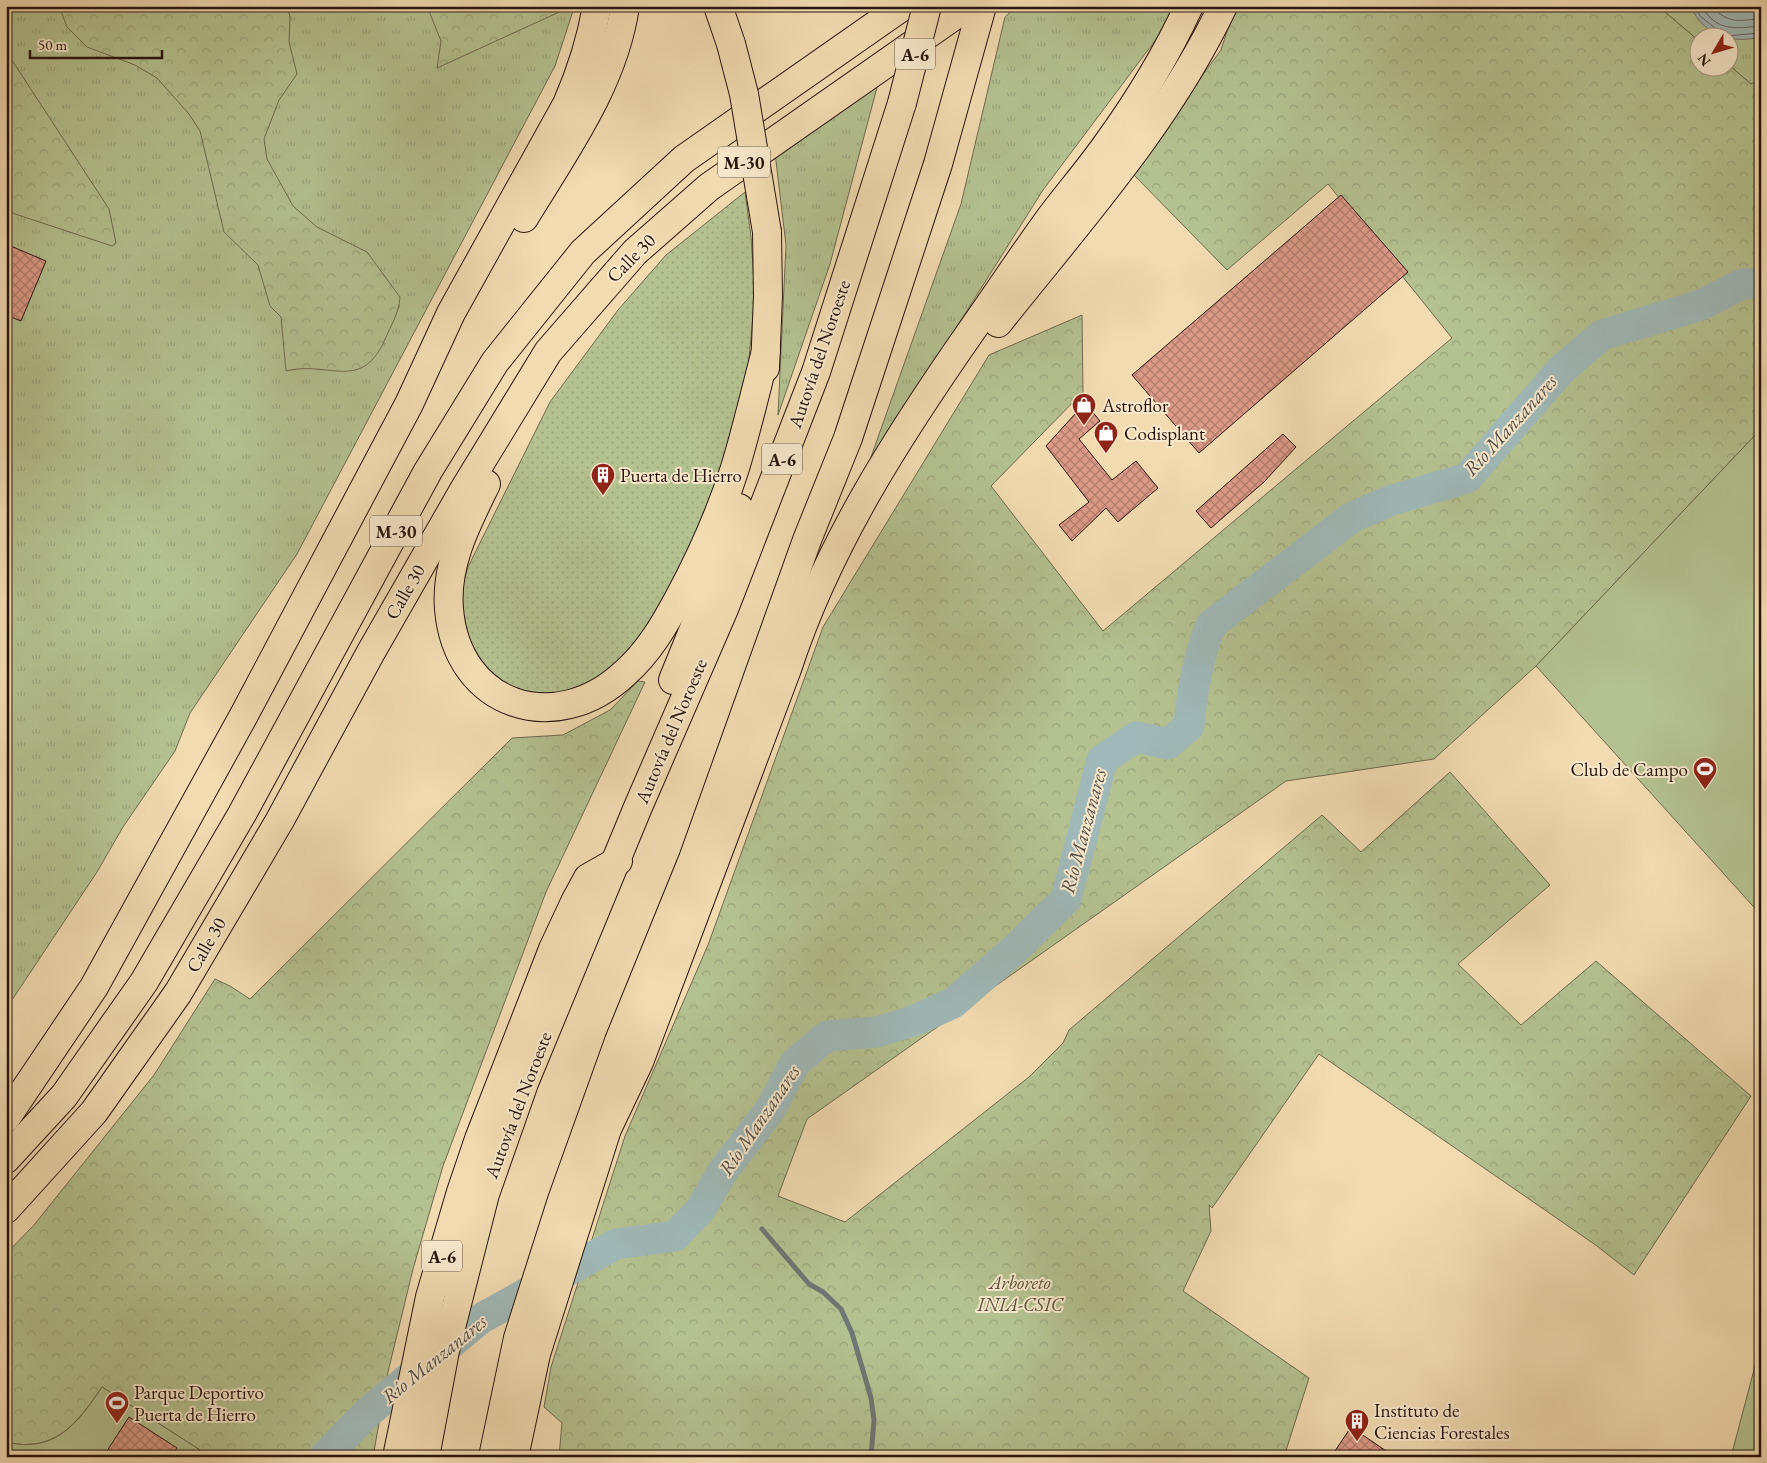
<svg xmlns="http://www.w3.org/2000/svg" width="1767" height="1463" font-family="'EB Garamond',serif">
<style>
.grass{fill:url(#grass-tufts);stroke:#6e6a4e}
.forest{fill:url(#forest-crowns);stroke:#6e6a4e}
.park{fill:url(#park-dots);stroke:#6e6a4e}
.garden{fill:#b4c190;stroke:#6e6a4e}
.water{fill:#a0b8b7;stroke:#707673}
.lines{fill:none;stroke-linecap:round;stroke-linejoin:round}
.shore{stroke:#646662;stroke-width:1}
.stream{stroke:#707673;stroke-width:5}
.river{stroke:#a0b8b7;stroke-width:31}
.building{fill:url(#building-cross-hatch);stroke:#27140d}
.highway-casing{stroke:#27140d;stroke-width:30}
.highway{stroke:#f2dbb1;stroke-width:28}
.highway-bridge-casing{stroke:#27140d;stroke-width:30;stroke-linecap:butt}
.highway-bridge{stroke:#f2dbb1;stroke-width:28}
.labels{text-anchor:middle;dominant-baseline:central;stroke-width:4;stroke-linejoin:round;paint-order:stroke}
.shield{fill:#f7e8cc;stroke:#655446;stroke-width:1}
.shield-label{font-size:18px;font-weight:bold;fill:#27140d}
.street-label{font-size:19px;fill:#27140d;stroke:#f7e8cc}
.poi-label{font-size:19px;fill:#27140d;stroke:#f7e8cc;text-anchor:start}
.park-label{font-size:19px;font-style:italic;fill:#58513b;stroke:#f7e8cc}
.water-label{font-size:20px;font-style:italic;fill:#514d48;stroke:#f7e8cc}
</style>
<defs>
<pattern id="grass-tufts" width="24" height="20" patternUnits="userSpaceOnUse" patternTransform="scale(1.25)"><rect width="24" height="20" fill="#b4c190"/><path d="M3 7l-1-3M5 7V3M7 7l1-3M15 17l-1-3M17 17v-4M19 17l1-3" fill="none" stroke="#9ba57b"/></pattern>
<pattern id="forest-crowns" width="20" height="18" patternUnits="userSpaceOnUse" patternTransform="scale(1.25)"><rect width="20" height="18" fill="#b4c190"/><path d="M2 6a3 3 0 1 1 6 0M12 15a3 3 0 1 1 6 0" fill="none" stroke="#9ba57b"/></pattern>
<pattern id="park-dots" width="8" height="8" patternUnits="userSpaceOnUse" patternTransform="scale(1.25)"><rect width="8" height="8" fill="#b4c190"/><path d="M2 2h.1M6 6h.1" fill="none" stroke="#9ba57b" stroke-width="1.8" stroke-linecap="round"/></pattern>
<pattern id="building-cross-hatch" width="8" height="8" patternUnits="userSpaceOnUse" patternTransform="scale(1.25)"><rect width="8" height="8" fill="#db9a87"/><path d="M0 0l8 8M0 8l8-8" fill="none" stroke="#b27c6d"/></pattern>
</defs>
<rect width="100%" height="100%" fill="#f2dbb1"/>
<filter id="stains"><feTurbulence type="fractalNoise" baseFrequency=".004" numOctaves="4"/><feColorMatrix values="0 0 0 0 .2 0 0 0 0 .09 0 0 0 0 .02 0 0 0 .5 -.17"/></filter>
<radialGradient id="worn" r=".72"><stop offset=".6" stop-color="#630" stop-opacity="0"/><stop offset="1" stop-color="#630" stop-opacity=".3"/></radialGradient>
<!-- grass -->
<g class="grass">
<path d="M6,6H574V8L555,66L297,554L190,713L175,751L123,827L97,872L6,1009Z"/>
<path d="M1017,6H1173L1166,26L1043,190L866,471L961,204L1005,17Z"/>
<path d="M1658,6H1761V80L1751,84L1730,66V38H1700L1699,41Z"/>
<path d="M879,80L830,264L778,415L786,245L775,153Z"/>
</g>
<!-- forest -->
<g class="forest">
<path d="M59,6H287L290,17L289,42L297,74L279,100L264,139L267,159L293,206L317,227L367,252L400,297C399,313 392,323 386,337C362,394 330,360 286,371L281,317L270,306L258,265L224,232L200,131L189,114L157,78L135,65L87,47L67,27Z"/>
<path d="M427,6H568V8L437,68L441,41Z"/>
<path d="M1235,6H1658L1699,41L1700,68H1730V66L1751,84L1761,80V429L1536,666L1434,759L1286,781L807,1119L778,1196L845,1222L1029,1077L1063,1043L1069,1030L1322,815L1361,852L1450,772L1550,885L1458,964L1521,1025L1596,961L1751,1096L1634,1275L1597,1246L1319,1054L1212,1208L1209,1205L1211,1231L1183,1291L1309,1378L1284,1457H559L562,1423L544,1407L551,1367L625,1136L708,945L823,627L989,355L1082,315L1083,392L991,486L1103,631L1452,338L1328,184L1227,270L1131,172L1221,50Z"/>
<path d="M6,51L109,209L116,243L112,246L6,211Z"/>
<path d="M638,681L645,682L546,892L443,1166L413,1269L388,1372L373,1457H196L200,1450L102,1387C78,1422 55,1454 6,1442V1254L34,1225L154,1075L215,979L230,986L250,999L512,738L563,735L610,710Z"/>
</g>
<!-- park -->
<path class="park" d="M745,192L751,237L755,296L748,368L715,495L673,586L630,650L612,669L574,692L525,696L498,681L484,665L469,639L461,612V591L468,567L550,402L618,310L666,255Z"/>
<!-- garden -->
<g class="garden">
<path d="M1761,429V915L1536,666Z"/>
<path d="M1761,1343V1457H1731Z"/>
<path d="M102,1387L200,1450L196,1457H6V1442C55,1454 78,1423 102,1387Z"/>
</g>
<!-- water -->
<path class="water" d="M1690,6H1761V37C1730,44 1705,36 1690,6Z"/>
<g class="lines">
<!-- shore -->
<g class="shore">
<path d="M1695,6L1700,16L1725,36L1761,33"/>
<path d="M1702,6C1716,33 1737,28 1761,26"/>
<path d="M1711,6C1730,25 1737,20 1761,19"/>
</g>
<!-- stream -->
<g class="stream">
<path d="M721,1176L727,1189"/>
<path d="M762,1229L809,1284L823,1292L841,1309L852,1333L871,1398L874,1420L871,1457"/>
</g>
<!-- river -->
<path class="river" d="M324,1457L366,1414L480,1319L616,1244L675,1236L700,1210L723,1171L770,1110L795,1063L827,1036L877,1032L913,1021L953,1003L1014,950L1066,899L1102,760L1136,737L1168,744L1189,726C1192,691 1198,657 1211,625L1351,518L1389,501L1467,478L1561,370L1602,335L1701,305L1742,284L1761,283"/>
</g>
<!-- building -->
<g class="building">
<path d="M1341,195L1408,272L1199,453L1132,375Z"/>
<path d="M6,244L46,261L21,321L6,315Z"/>
<path d="M1085,403L1100,421L1079,439L1112,480L1136,461L1158,488L1118,522L1106,508L1072,541L1059,525L1089,502L1046,446Z"/>
<path d="M1283,434L1296,447L1264,482L1211,528L1196,511Z"/>
<path d="M129,1417L177,1448L171,1457H103Z"/>
<path d="M1351,1427L1395,1457H1331Z"/>
</g>
<g class="lines">
<defs>
<g id="highway">
<path d="M718,6L731,44"/>
<path d="M524,218C564,152 614,84 625,6"/>
<path d="M998,323C1078,222 1167,124 1223,6"/>
<path d="M765,368L768,296L767,232"/>
<path d="M486,484C467,523 445,564 449,609C457,707 556,738 625,673C649,652 665,624 680,596C702,555 721,512 735,468C747,429 756,389 766,351"/>
<path d="M673,680L721,562L739,508"/>
<path d="M6,1118L94,987L244,715L409,404L451,313L567,104C581,72 591,41 597,6"/>
<path d="M608,1127L639,1062L787,669C827,546 898,436 972,330C998,293 1023,255 1050,218C1068,194 1088,171 1105,147C1137,103 1166,56 1189,6"/>
<path d="M6,1159L64,1096L144,982L242,814L428,471L495,362L583,252L684,159L903,6"/>
<path d="M6,1209L94,1112L178,993L280,820L371,652L465,488L548,352L635,252L709,187L968,6"/>
<path d="M397,1457L430,1297L461,1192L479,1139L553,949L575,902L588,878L618,861"/>
<path d="M425,1457L445,1351L485,1194L524,1083L638,807L724,609L816,372L902,103"/>
<path d="M493,1457L518,1338L562,1200L619,1041L693,859L807,540L848,438L938,164L982,6"/>
<path d="M514,1457L536,1354L613,1110"/>
</g>
</defs>
<!-- highway casing -->
<use href="#highway" class="highway-casing"/>
<!-- highway -->
<use href="#highway" class="highway"/>
<defs>
<g id="highway-bridge">
<path d="M731,44L744,94L767,232"/>
<path d="M902,103L927,6"/>
</g>
</defs>
<!-- highway-bridge casing -->
<use href="#highway-bridge" class="highway-bridge-casing"/>
<!-- highway-bridge -->
<use href="#highway-bridge" class="highway-bridge"/>
</g>
<!-- icons -->
<defs>
<symbol id="shop-pin" viewBox="-11 -11 22 30"><path d="M0 17L-7.5 6A9.5 9.5 0 1 1 7.5 6Z" fill="#8f2418" stroke="#f7e8cc"/><path d="M-5-2.5h2.3a2.7 3.5 0 0 1 5.4 0H5L5.5 6h-11ZM-1.5-2.5h3a1.5 2.3 0 0 0-3 0Z" fill="#fff"/></symbol>
<symbol id="building-pin" viewBox="-11 -11 22 30"><path d="M0 17L-7.5 6A9.5 9.5 0 1 1 7.5 6Z" fill="#8f2418" stroke="#f7e8cc"/><path d="M-4-6H4V6H1V3H-1V6H-4ZM-2.5-4.3h1.7v1.8h-1.7ZM.8-4.3h1.7v1.8H.8ZM-2.5-1h1.7V.8h-1.7ZM.8-1h1.7V.8H.8Z" fill="#fff"/></symbol>
<symbol id="stadium-pin" viewBox="-11 -11 22 30"><path d="M0 17L-7.5 6A9.5 9.5 0 1 1 7.5 6Z" fill="#8f2418" stroke="#f7e8cc"/><path d="M0-5a6.5 5 0 1 0 0 10a6.5 5 0 1 0 0-10ZM-3.5-1.8h7v3.6h-7Z" fill="#fff"/></symbol>
</defs>
<g fill-rule="evenodd">
<use href="#shop-pin" x="1070" y="391" width="28" height="38"/>
<use href="#shop-pin" x="1092" y="419" width="28" height="38"/>
<use href="#building-pin" x="589" y="461" width="28" height="38"/>
<use href="#stadium-pin" x="1691" y="755" width="28" height="38"/>
<use href="#stadium-pin" x="103" y="1389" width="28" height="38"/>
<use href="#building-pin" x="1343" y="1407" width="28" height="38"/>
</g>
<g class="labels">
<!-- shield labels -->
<g class="shield">
<rect x="895" y="38.5" width="40" height="31" rx="4"/>
<rect x="718" y="146.5" width="52" height="31" rx="4"/>
<rect x="762" y="443.5" width="40" height="31" rx="4"/>
<rect x="370" y="515.5" width="52" height="31" rx="4"/>
<rect x="422" y="1240.5" width="40" height="31" rx="4"/>
</g>
<g class="shield-label">
<text x="915" y="54">A-6</text>
<text x="744" y="162">M-30</text>
<text x="782" y="459">A-6</text>
<text x="396" y="531">M-30</text>
<text x="442" y="1256">A-6</text>
</g>
<!-- street labels -->
<g class="street-label">
<text transform="translate(631 258) rotate(-45)">Calle 30</text>
<text transform="translate(819 354) rotate(-71)">Autovía del Noroeste</text>
<text transform="translate(405 592) rotate(-60)">Calle 30</text>
<text transform="translate(671 731) rotate(-67)">Autovía del Noroeste</text>
<text transform="translate(206 945) rotate(-60)">Calle 30</text>
<text transform="translate(518 1105) rotate(-69)">Autovía del Noroeste</text>
</g>
<!-- poi labels -->
<g class="poi-label">
<text x="1102" y="405">Astroflor</text>
<text x="1124" y="433">Codisplant</text>
<text x="620" y="475">Puerta de Hierro</text>
<text x="1688" y="769" text-anchor="end">Club de Campo</text>
<text x="134" y="1392">Parque Deportivo<tspan x="134" dy="22">Puerta de Hierro</tspan></text>
<text x="1374" y="1410">Instituto de<tspan x="1374" dy="22">Ciencias Forestales</tspan></text>
</g>
<!-- park labels -->
<g class="park-label">
<text x="1020" y="1282">Arboreto<tspan x="1020" dy="22">INIA-CSIC</tspan></text>
</g>
<!-- water labels -->
<g class="water-label">
<text transform="translate(1510 425) rotate(-48)">Río Manzanares</text>
<text transform="translate(1083 831) rotate(-75)">Río Manzanares</text>
<text transform="translate(759 1120) rotate(-56)">Río Manzanares</text>
<text transform="translate(434 1359) rotate(-39)">Río Manzanares</text>
</g>
</g>
<!-- margin -->
<rect width="1767" height="1463" fill="none" stroke="#f2dbb1" stroke-width="25"/>
<rect x="8" y="8" width="1752" height="1448" fill="none" stroke="#27140d" stroke-width="2.5"/>
<rect x="12" y="12" width="1742" height="1438" fill="none" stroke="#27140d"/>
<!-- north arrow -->
<g transform="translate(1714 52) rotate(232)"><circle r="24" fill="#f7e8cc" stroke="#a49380"/>
<path d="M0-4L9 19L0 12L-9 19Z" fill="#8f2418"/>
<text y="-8" font-size="14" font-weight="bold" text-anchor="middle" fill="#27140d">N</text>
</g>
<!-- scale -->
<path d="M30 50v8h132v-8" fill="none" stroke="#27140d" stroke-width="2.5"/>
<text x="38" y="50" font-size="15" fill="#27140d" stroke="#f7e8cc" stroke-width="4" paint-order="stroke">50 m</text>
<rect width="100%" height="100%" filter="url(#stains)"/>
<rect width="100%" height="100%" fill="url(#worn)"/>
</svg>
